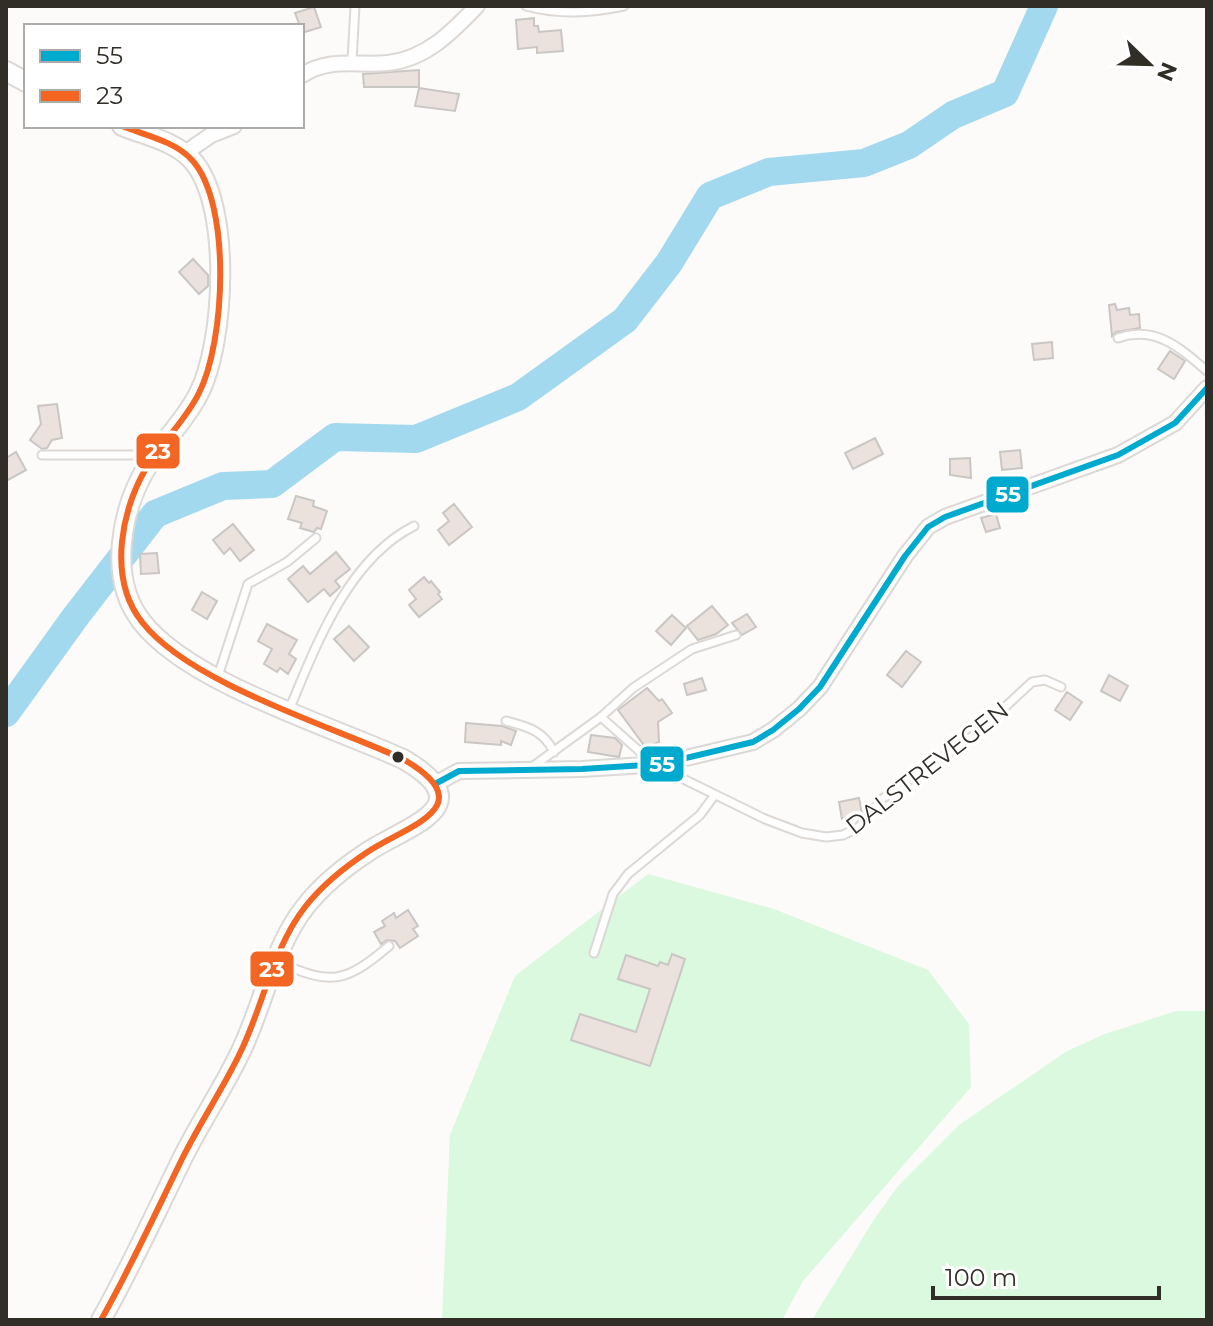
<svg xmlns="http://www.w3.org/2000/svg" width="1213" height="1326" font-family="Montserrat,sans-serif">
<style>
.green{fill:#daf9de}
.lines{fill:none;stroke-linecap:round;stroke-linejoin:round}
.river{stroke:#a3d9ee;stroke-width:28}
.building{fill:#ebe2de;stroke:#cac6c4;stroke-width:2}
.service-casing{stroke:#dcd8d5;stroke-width:11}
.minor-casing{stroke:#dcd8d5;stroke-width:18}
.secondary-casing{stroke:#dcd8d5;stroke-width:22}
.service{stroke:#fffefe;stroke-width:7}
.minor{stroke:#fffefe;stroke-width:14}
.secondary{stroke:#fffefe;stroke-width:18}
.bus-1-casing{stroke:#fff;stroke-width:12}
.bus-2-casing{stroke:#fff;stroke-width:12}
.bus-1{stroke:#00a9ce;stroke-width:6}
.bus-2{stroke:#f26522;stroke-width:6}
.bus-dot{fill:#312d27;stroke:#fff;stroke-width:3}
.labels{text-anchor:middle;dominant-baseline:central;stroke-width:7;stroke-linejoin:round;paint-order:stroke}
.street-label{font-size:24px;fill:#312d27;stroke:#fff}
.line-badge{stroke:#fff;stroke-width:3}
.badge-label{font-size:22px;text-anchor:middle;font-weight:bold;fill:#fff}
</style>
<rect width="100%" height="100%" fill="#fcfbf9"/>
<!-- green -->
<g class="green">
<path d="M648,874L774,909L928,970L969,1024L971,1087L803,1281L782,1320H442L450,1135L515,976Z"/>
<path d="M1176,1011H1207V1320H812L875,1218L898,1186L959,1125L1067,1051L1105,1034Z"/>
</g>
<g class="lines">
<!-- river -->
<path class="river" d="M6,713L76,616L155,514L223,486L272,484L335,437L416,439L518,397L625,320L669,263L710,196L769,172L864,163L909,145L953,115L1005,93L1044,6"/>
</g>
<!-- building -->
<g class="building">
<path d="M314,7L321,27L302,33V26H300L295,13Z"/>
<path d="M534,18V26H538L539,32L561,30L563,51L537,53V47L518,49L516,20Z"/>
<path d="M419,70V87H364L363,74Z"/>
<path d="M419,88L459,94L455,111L415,106Z"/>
<path d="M193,259L208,275V286L199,294L179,272Z"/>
<path d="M1115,304L1117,310L1129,308L1130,315L1139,314L1140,328L1116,332L1112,336L1109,305Z"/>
<path d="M1052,342L1053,358L1034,360L1032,344Z"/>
<path d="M1170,351L1185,361L1174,379L1158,369Z"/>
<path d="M57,404L62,438L52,440L47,448L42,449L30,440L41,424L38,406Z"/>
<path d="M875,438L883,454L853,469L845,453Z"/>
<path d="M1020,450L1022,468L1002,470L1000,452Z"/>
<path d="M16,452L26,470L6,481V458Z"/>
<path d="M970,458L971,478L950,475V459Z"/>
<path d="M296,496L314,501L313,506L327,511L321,529L317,528L314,532L300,528L302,523L288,519Z"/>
<path d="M454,504L472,527L449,545L438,530L449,521L443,513Z"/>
<path d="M996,514L1000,528L986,532L981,518Z"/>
<path d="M233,524L254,550L240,561L230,548L224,554L213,540Z"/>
<path d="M336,552L350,569L335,581L340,587L330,596L324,589L308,602L288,579L303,566L310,574Z"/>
<path d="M157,553L159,573L141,574L140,554Z"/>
<path d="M424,577L429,583L431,581L440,592L438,594L442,599L419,617L409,605L416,599L409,590Z"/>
<path d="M202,592L217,601L207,619L192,610Z"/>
<path d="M712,606L728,625L716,634L698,640L687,626Z"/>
<path d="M747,614L756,627L742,635L732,623Z"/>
<path d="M672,615L686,628L671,645L656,631Z"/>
<path d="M267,624L297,640L289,654L296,659L288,674L280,668L277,672L264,664L272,649L258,641Z"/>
<path d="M349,626L369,647L354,661L334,639Z"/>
<path d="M906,651L921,662L902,687L887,675Z"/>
<path d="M1109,675L1128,686L1120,701L1101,691Z"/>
<path d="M702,678L706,690L687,695L684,684Z"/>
<path d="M647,688L659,701L662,699L672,713L658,722L659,742L646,748L618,710Z"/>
<path d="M1067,692L1082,702L1070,720L1055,710Z"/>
<path d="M466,723L502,726L516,731L511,745L501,741V745L465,742Z"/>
<path d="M591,735L615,738L622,745L619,757L588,752Z"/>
<path d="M859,798L862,813L859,816L842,819L839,802Z"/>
<path d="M408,910L418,926L413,929L418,936L400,948L395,941L387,940L381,944L374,932L385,926L382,921L394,913L396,918Z"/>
<path d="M672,954L685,959L650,1066L571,1040L580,1014L636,1032L650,989L618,979L626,955L658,966L660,962L668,965Z"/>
</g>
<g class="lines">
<defs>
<g id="service">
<path d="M526,6C560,15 589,13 624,6"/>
<path d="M352,61L355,6"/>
<path d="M1118,338C1156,325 1180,348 1207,371"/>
<path d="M42,455H152"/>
<path d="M218,676L248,584L287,562L316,538"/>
<path d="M289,710C316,646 347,560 414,526"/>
<path d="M601,717L655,765L765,819L802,833L826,837L843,835L859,827L882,799L977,733L1032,682L1045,680L1061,687"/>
<path d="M506,721C528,727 543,730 554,752"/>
<path d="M532,767L601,717L633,688L692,649L736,635"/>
<path d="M594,953L613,894L628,874L700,815L714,796"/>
<path d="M278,962C331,985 344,984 389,946"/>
</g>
<g id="minor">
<path d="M302,75C331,57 357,66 388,63C426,59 452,32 477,6"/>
<path d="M185,153L211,135L234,126"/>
<path d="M435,784L459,771L582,769L661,764L753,742L773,730L799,709L820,687L905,556L928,527L945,517L1118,455L1175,423L1207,388"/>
</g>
<g id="secondary">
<path d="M6,71L26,82"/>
<path d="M101,1320C131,1267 156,1212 183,1157C201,1121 224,1087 241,1051C264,1003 273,948 305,907C323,884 346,866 369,851C409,825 484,806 403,759C331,726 189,683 142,622C107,578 121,506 150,462C165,439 187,418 199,393C225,342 232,204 192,160C175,141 144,135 122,126"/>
</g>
</defs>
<!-- service casing -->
<use href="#service" class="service-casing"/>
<!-- minor casing -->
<use href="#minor" class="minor-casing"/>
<!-- secondary casing -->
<use href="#secondary" class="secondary-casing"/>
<!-- service -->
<use href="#service" class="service"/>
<!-- minor -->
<use href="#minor" class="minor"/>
<!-- secondary -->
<use href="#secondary" class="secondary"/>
<defs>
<path id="bus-1" d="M435,784L459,771L582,769L661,764L753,742L773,730L799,709L820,687L905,556L928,527L945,517L1118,455L1175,423L1207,388"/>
<path id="bus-2" d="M101,1320C131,1267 156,1212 183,1157C201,1121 224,1087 241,1051C264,1003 273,948 305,907C323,884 346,866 369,851C409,825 484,806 403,759C331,726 189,683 142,622C107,578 121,506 150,462C165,439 187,418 199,393C225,342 232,204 192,160C175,141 144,135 122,126"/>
</defs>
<!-- bus-1 casing -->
<use href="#bus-1" class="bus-1-casing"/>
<!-- bus-2 casing -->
<use href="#bus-2" class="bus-2-casing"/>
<!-- bus-1 -->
<use href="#bus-1" class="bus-1"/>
<!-- bus-2 -->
<use href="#bus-2" class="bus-2"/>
</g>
<!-- markers -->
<circle class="bus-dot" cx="398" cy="757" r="7"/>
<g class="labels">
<!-- street labels -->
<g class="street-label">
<text transform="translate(927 768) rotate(-38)">DALSTREVEGEN</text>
</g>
</g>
<g class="line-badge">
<rect x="135" y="432" width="46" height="38" rx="8" fill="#f26522"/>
<rect x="985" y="475" width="45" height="39" rx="8" fill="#00a9ce"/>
<rect x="639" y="745" width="46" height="38" rx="8" fill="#00a9ce"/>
<rect x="249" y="950" width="46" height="38" rx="8" fill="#f26522"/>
</g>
<g class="badge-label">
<text x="158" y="459">23</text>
<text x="1008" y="502">55</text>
<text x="662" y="772">55</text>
<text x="272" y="977">23</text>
</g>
<!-- border -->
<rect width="1213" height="1326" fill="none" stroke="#312d27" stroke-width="16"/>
<!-- legend -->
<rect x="24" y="24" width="280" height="104" fill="#ffffff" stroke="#adaba9" stroke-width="2"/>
<rect x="40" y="50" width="40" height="12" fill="#00a9ce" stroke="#adaba9" stroke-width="2"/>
<text x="96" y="64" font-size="24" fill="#312d27">55</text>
<rect x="40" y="90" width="40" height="12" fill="#f26522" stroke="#adaba9" stroke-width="2"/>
<text x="96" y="104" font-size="24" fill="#312d27">23</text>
<!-- north arrow -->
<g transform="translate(1149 64) rotate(113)" stroke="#ffffff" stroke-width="6" paint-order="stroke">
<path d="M0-6L14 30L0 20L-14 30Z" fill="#312d27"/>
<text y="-12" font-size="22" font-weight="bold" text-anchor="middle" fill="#312d27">N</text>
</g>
<!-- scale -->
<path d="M933 1286v12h226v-12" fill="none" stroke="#312d27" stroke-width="4"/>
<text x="945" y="1286" font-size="24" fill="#312d27" stroke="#ffffff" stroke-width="6" paint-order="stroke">100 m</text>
</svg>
